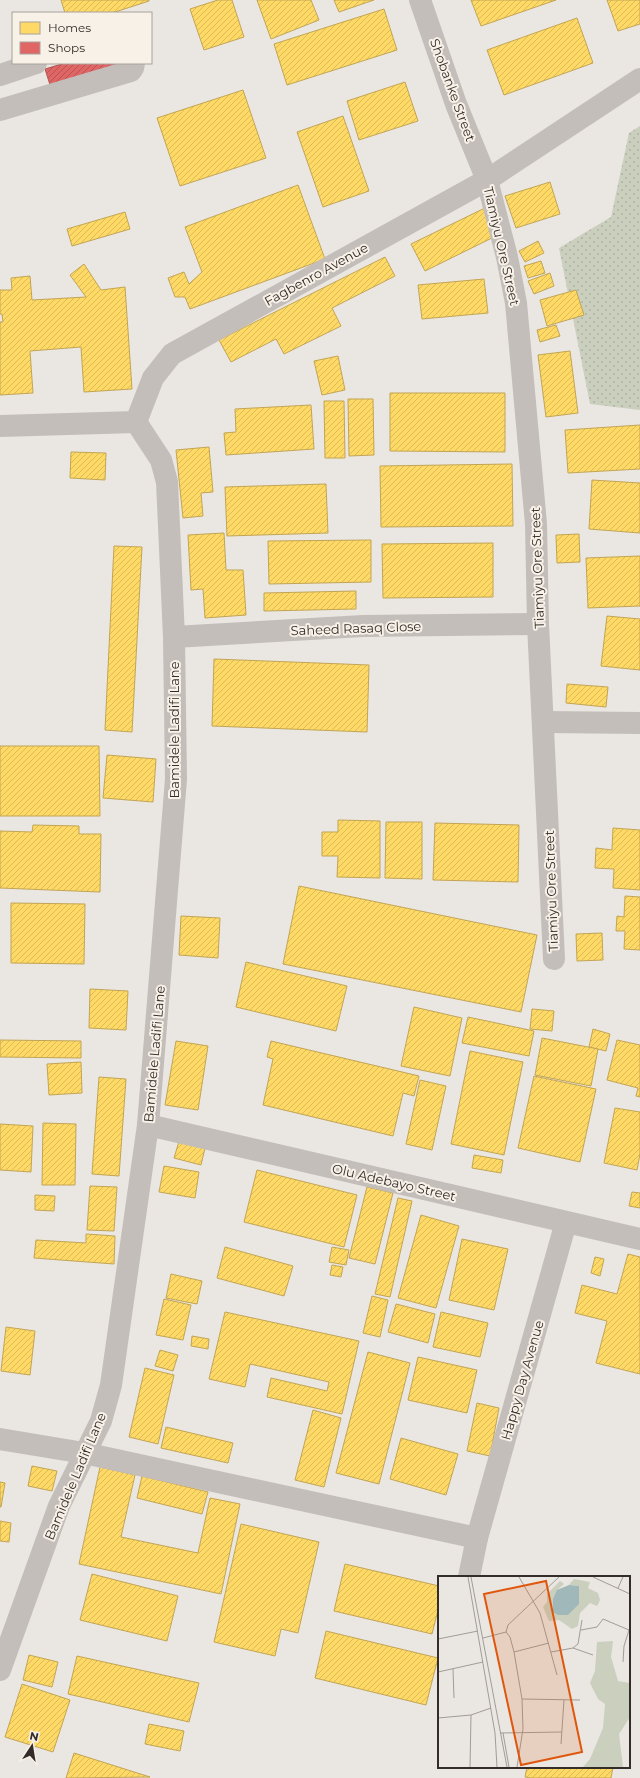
<svg xmlns="http://www.w3.org/2000/svg" width="640" height="1778" font-family="Montserrat,sans-serif">
<style>
.grass{fill:url(#grass-dots)}
.homes{fill:url(#homes-hatch);stroke:#c2a554}
.shops{fill:url(#shops-hatch);stroke:#ac5554}
.lines{fill:none;stroke-linecap:round;stroke-linejoin:round}
.minor{stroke:#c3beba;stroke-width:22}
.labels{text-anchor:middle;dominant-baseline:central;stroke-width:4;stroke-linejoin:round;paint-order:stroke}
.street-label{font-size:13px;fill:#342c29;stroke:#f7f1e8}
.inset-road{fill:none;stroke:#a19c97;stroke-width:1}
.view{fill:#df570d;fill-opacity:0.15;stroke:#df570d;stroke-width:2}
.inset-edge{fill:none;stroke:#342c29;stroke-width:2}
</style>
<defs>
<pattern id="grass-dots" width="8" height="8" patternUnits="userSpaceOnUse"><rect width="8" height="8" fill="#cbcfbd"/><path d="M2 2h.1M6 6h.1" fill="none" stroke="#afb2a2" stroke-width="1.8" stroke-linecap="round"/></pattern>
<pattern id="homes-hatch" width="6" height="6" patternUnits="userSpaceOnUse"><rect width="6" height="6" fill="#ffd966"/><path d="M-1 1l2-2M0 6l6-6M5 7l2-2" fill="none" stroke="#dbba58"/></pattern>
<pattern id="shops-hatch" width="6" height="6" patternUnits="userSpaceOnUse"><rect width="6" height="6" fill="#e06666"/><path d="M-1 1l2-2M0 6l6-6M5 7l2-2" fill="none" stroke="#b65454"/></pattern>
</defs>
<rect width="100%" height="100%" fill="#eae6e1"/>
<!-- grass -->
<path class="grass" d="M640,126V410L590,404L559,248L611,217L629,133Z"/>
<!-- homes -->
<g class="homes">
<path d="M61,0H149V1L112,13H65Z"/>
<path d="M218,0H232L244,37L204,50L190,9Z"/>
<path d="M257,0H311L319,20L271,39Z"/>
<path d="M334,0H374L339,12Z"/>
<path d="M471,0H556L481,26Z"/>
<path d="M607,0H640V24L618,31Z"/>
<path d="M384,9L397,50L287,85L274,44Z"/>
<path d="M577,18L593,63L504,95L487,50Z"/>
<path d="M405,82L418,121L359,140L347,101Z"/>
<path d="M243,90L266,158L180,186L157,118Z"/>
<path d="M343,116L369,191L323,207L297,132Z"/>
<path d="M550,182L560,214L516,228L505,196Z"/>
<path d="M298,185L325,259L190,309L185,297H175L168,278L184,272L189,284L202,272L185,227Z"/>
<path d="M487,207L500,234L425,271L411,244Z"/>
<path d="M125,212L130,229L72,246L67,229Z"/>
<path d="M538,241L544,253L525,262L519,251Z"/>
<path d="M385,257L395,276L332,308L341,326L284,354L276,339L231,362L219,340Z"/>
<path d="M541,261L545,273L528,278L524,266Z"/>
<path d="M84,264L101,290L125,287L132,389L84,392L81,347L30,351L33,393L0,395V322H3L2,314H0V290H12L11,278L30,276L32,300L86,297L70,275Z"/>
<path d="M550,273L554,286L534,294L528,281Z"/>
<path d="M484,279L488,313L422,319L418,285Z"/>
<path d="M576,290L584,315L547,326L540,300Z"/>
<path d="M556,325L560,336L540,342L537,330Z"/>
<path d="M570,351L578,413L546,417L538,355Z"/>
<path d="M338,356L345,390L322,395L314,361Z"/>
<path d="M390,393H505V452L390,451Z"/>
<path d="M348,399H373L374,455L349,456Z"/>
<path d="M324,401H344L345,458H325Z"/>
<path d="M311,405L314,449L226,455L224,433L236,432L235,409Z"/>
<path d="M640,425V469L568,473L565,430Z"/>
<path d="M209,447L213,492L201,493L203,516L183,518L176,450Z"/>
<path d="M71,452L106,453L105,480L70,478Z"/>
<path d="M512,464L513,526L381,527L380,466Z"/>
<path d="M592,480L640,483V533L589,529Z"/>
<path d="M326,484L328,533L227,536L225,487Z"/>
<path d="M224,533L226,570H243L246,615L205,618L203,589L191,590L188,535Z"/>
<path d="M579,534L580,562L557,563L556,535Z"/>
<path d="M371,540V582L269,584L268,541Z"/>
<path d="M493,543V597L383,598L382,544Z"/>
<path d="M114,546L142,547L132,732L105,730Z"/>
<path d="M640,556V606L588,608L586,558Z"/>
<path d="M356,591V609L264,611V593Z"/>
<path d="M607,616L640,619V670L601,666Z"/>
<path d="M214,659L369,665L367,732L212,726Z"/>
<path d="M567,684L608,687L606,707L566,703Z"/>
<path d="M0,746H99L100,816H0Z"/>
<path d="M107,755L156,759L153,802L103,798Z"/>
<path d="M338,820L380,821V878L337,877L338,856H322V832H338Z"/>
<path d="M386,822H422V879L385,878Z"/>
<path d="M435,823L519,825L518,882L433,880Z"/>
<path d="M33,825L79,826V834H101L100,892L0,888V831L32,832Z"/>
<path d="M613,828L640,830V890L613,888L614,869L595,868L596,848L612,850Z"/>
<path d="M299,886L537,935L521,1012L283,964Z"/>
<path d="M625,896L640,897V950L624,949L625,931H616L617,916L624,917Z"/>
<path d="M11,903L85,904L84,964L11,963Z"/>
<path d="M181,916L220,918L218,958L179,955Z"/>
<path d="M602,933L603,960L577,961L576,934Z"/>
<path d="M246,962L347,986L336,1031L236,1007Z"/>
<path d="M90,989L128,991L126,1030L89,1028Z"/>
<path d="M414,1007L462,1018L450,1076L401,1066Z"/>
<path d="M532,1009L554,1011L552,1031L530,1029Z"/>
<path d="M468,1017L534,1031L529,1056L462,1043Z"/>
<path d="M593,1029L610,1034L606,1051L589,1047Z"/>
<path d="M542,1038L598,1049L591,1086L535,1075Z"/>
<path d="M0,1040L81,1041V1058L0,1057Z"/>
<path d="M617,1040L640,1045V1097L636,1096L638,1088L607,1080Z"/>
<path d="M176,1041L208,1046L198,1110L165,1105Z"/>
<path d="M271,1041L419,1076L414,1096L403,1093L393,1136L263,1105L273,1059L267,1057Z"/>
<path d="M470,1051L523,1062L504,1155L451,1144Z"/>
<path d="M81,1062L82,1093L49,1095L47,1064Z"/>
<path d="M534,1076L596,1089L580,1162L518,1148Z"/>
<path d="M99,1077L126,1079L119,1176L92,1174Z"/>
<path d="M420,1080L446,1086L432,1150L406,1144Z"/>
<path d="M615,1108L640,1112V1154L637,1170L604,1163Z"/>
<path d="M43,1123L76,1124L75,1185H42Z"/>
<path d="M0,1124L33,1126L31,1172L0,1170Z"/>
<path d="M180,1138L206,1144L201,1165L174,1158Z"/>
<path d="M474,1155L503,1160L501,1173L472,1168Z"/>
<path d="M164,1166L199,1172L195,1198L159,1192Z"/>
<path d="M257,1170L357,1195L344,1247L244,1222Z"/>
<path d="M90,1186L117,1187L114,1231L87,1230Z"/>
<path d="M367,1187L393,1193L375,1264L349,1258Z"/>
<path d="M632,1192L640,1193V1208L629,1206Z"/>
<path d="M35,1195L55,1196L54,1211L35,1210Z"/>
<path d="M398,1198L412,1201L390,1297L375,1294Z"/>
<path d="M421,1215L459,1226L436,1308L398,1298Z"/>
<path d="M86,1234L115,1236L114,1264L34,1258L36,1240L86,1243Z"/>
<path d="M462,1239L508,1249L494,1310L449,1300Z"/>
<path d="M225,1247L293,1266L284,1296L217,1278Z"/>
<path d="M332,1247L349,1250L346,1265L329,1262Z"/>
<path d="M628,1254L640,1257V1374L596,1363L607,1321L575,1313L582,1285L617,1294Z"/>
<path d="M595,1257L604,1259L600,1276L591,1273Z"/>
<path d="M332,1265L343,1267L341,1277L330,1275Z"/>
<path d="M171,1274L202,1281L197,1304L166,1298Z"/>
<path d="M372,1296L388,1300L380,1337L363,1333Z"/>
<path d="M164,1299L191,1305L183,1340L156,1335Z"/>
<path d="M396,1304L435,1314L428,1343L388,1332Z"/>
<path d="M225,1312L359,1341L342,1414L267,1397L271,1378L327,1391L329,1382L250,1364L245,1387L209,1379Z"/>
<path d="M441,1312L488,1323L480,1357L433,1347Z"/>
<path d="M6,1327L35,1331L30,1375L1,1371Z"/>
<path d="M192,1336L209,1339L208,1349L191,1346Z"/>
<path d="M160,1350L178,1355L173,1371L155,1366Z"/>
<path d="M368,1352L410,1363L379,1484L336,1473Z"/>
<path d="M418,1357L477,1370L467,1413L408,1400Z"/>
<path d="M145,1368L174,1375L158,1444L129,1437Z"/>
<path d="M477,1403L499,1408L490,1456L467,1451Z"/>
<path d="M313,1410L341,1418L324,1487L295,1480Z"/>
<path d="M166,1427L233,1443L228,1463L161,1448Z"/>
<path d="M401,1438L458,1454L446,1495L390,1479Z"/>
<path d="M32,1466L57,1471L52,1491L28,1486Z"/>
<path d="M100,1467L135,1475L121,1537L198,1553L210,1498L240,1504L221,1594L79,1564Z"/>
<path d="M142,1476L208,1492L202,1514L137,1498Z"/>
<path d="M0,1482L5,1483L1,1507H0Z"/>
<path d="M0,1521L11,1523L9,1542L0,1541Z"/>
<path d="M241,1524L319,1542L298,1633L281,1629L275,1656L214,1642Z"/>
<path d="M345,1564L439,1586V1606L432,1634L334,1611Z"/>
<path d="M92,1574L178,1596L167,1641L80,1620Z"/>
<path d="M326,1631L438,1658L426,1705L315,1678Z"/>
<path d="M29,1655L58,1662L52,1687L23,1680Z"/>
<path d="M77,1656L199,1683L189,1722L68,1694Z"/>
<path d="M22,1684L70,1700L53,1752L5,1737Z"/>
<path d="M149,1724L184,1731L180,1751L145,1744Z"/>
<path d="M74,1753L150,1777L66,1778Z"/>
<path d="M527,1767H613L611,1778H531L525,1777Z"/>
</g>
<!-- shops -->
<path class="shops" d="M65,63H126L51,88L45,69Z"/>
<g class="lines">
<!-- minor -->
<g class="minor">
<path d="M420,0L456,104L487,180L507,257L516,303L536,524L538,624L554,959"/>
<path d="M0,75L36,63"/>
<path d="M0,110L131,71L133,68L134,63"/>
<path d="M0,426L136,422L153,378L172,354L487,180L640,79"/>
<path d="M174,637L363,626L538,624"/>
<path d="M544,722L640,723"/>
<path d="M148,1125L640,1239"/>
<path d="M0,1439L84,1453L477,1538"/>
<path d="M469,1577L477,1538L566,1222"/>
<path d="M0,1670L59,1506L101,1421L111,1385L148,1125L176,779L174,637L167,482L161,460L136,422"/>
</g>
</g>
<g class="labels">
<!-- street labels -->
<g class="street-label">
<text transform="translate(453 90) rotate(70)">Shobanke Street</text>
<text transform="translate(502 246) rotate(77)">Tiamiyu Ore Street</text>
<text transform="translate(316 274) rotate(-29)">Fagbenro Avenue</text>
<text transform="translate(537 568) rotate(-92)">Tiamiyu Ore Street</text>
<text transform="translate(356 628) rotate(-2)">Saheed Rasaq Close</text>
<text transform="translate(174 730) rotate(-90)">Bamidele Ladifi Lane</text>
<text transform="translate(551 891) rotate(-92)">Tiamiyu Ore Street</text>
<text transform="translate(154 1054) rotate(-85)">Bamidele Ladifi Lane</text>
<text transform="translate(394 1182) rotate(13)">Olu Adebayo Street</text>
<text transform="translate(522 1380) rotate(-74)">Happy Day Avenue</text>
<text transform="translate(75 1476) rotate(-67)">Bamidele Ladifi Lane</text>
</g>
</g>
<!-- overview -->
<g transform="translate(438 1576)">
<rect width="192" height="192" fill="#eae6e1"/>
<path d="M136,3L152,6L150,12L160,17L162,24L159,30L152,27L142,37L140,50L134,53L121,44L111,45L105,31L109,26V18L122,5L126,8L119,14L141,10L131,9Z" fill="#cbcfbd"/>
<path d="M175,65L173,81L180,105L192,107V141L181,158L185,191H145L152,183L165,152L167,128L160,123L152,107L157,95L159,66Z" fill="#cbcfbd"/>
<path d="M131,9L141,10V28L130,39H120L115,36V23L119,14Z" fill="#a0b8b9"/>
<path class="inset-road" d="M30,1L57,157L59,191M33,1L69,191M81,1L102,37L119,99M155,1L192,18M180,12L185,1M143,54L159,51L165,43L191,54M68,56L72,61L76,76L84,123L85,153L79,191M45,62L68,56L70,49L121,1M0,63L40,55M135,72L155,79M76,76L111,67M113,76L135,72L140,68L144,44M185,86L186,70L192,51M15,93L16,122M0,96L45,86M84,123L142,124M0,142L33,139L53,132M62,157L124,156M65,157L71,191M123,168L126,124M32,191L33,139"/>
<path class="view" d="M108,5L144,176L83,189L46,18Z"/>
<rect width="192" height="192" class="inset-edge"/>
</g>
<!-- legend -->
<rect x="12" y="12" width="140" height="52" fill="#f7f1e8" stroke="#a9a29c"/>
<rect x="20" y="22" width="20" height="12" fill="#ffd966" stroke="#a9a29c"/>
<text x="48" y="32" font-size="12" fill="#342c29">Homes</text>
<rect x="20" y="42" width="20" height="12" fill="#e06666" stroke="#a9a29c"/>
<text x="48" y="52" font-size="12" fill="#342c29">Shops</text>
<!-- north arrow -->
<g transform="translate(32 1746) rotate(12)" stroke="#f7f1e8" stroke-width="3" paint-order="stroke">
<path d="M0-3L7 15L0 10L-7 15Z" fill="#342c29"/>
<text y="-6" font-size="11" font-weight="bold" text-anchor="middle" fill="#342c29">N</text>
</g>
</svg>
